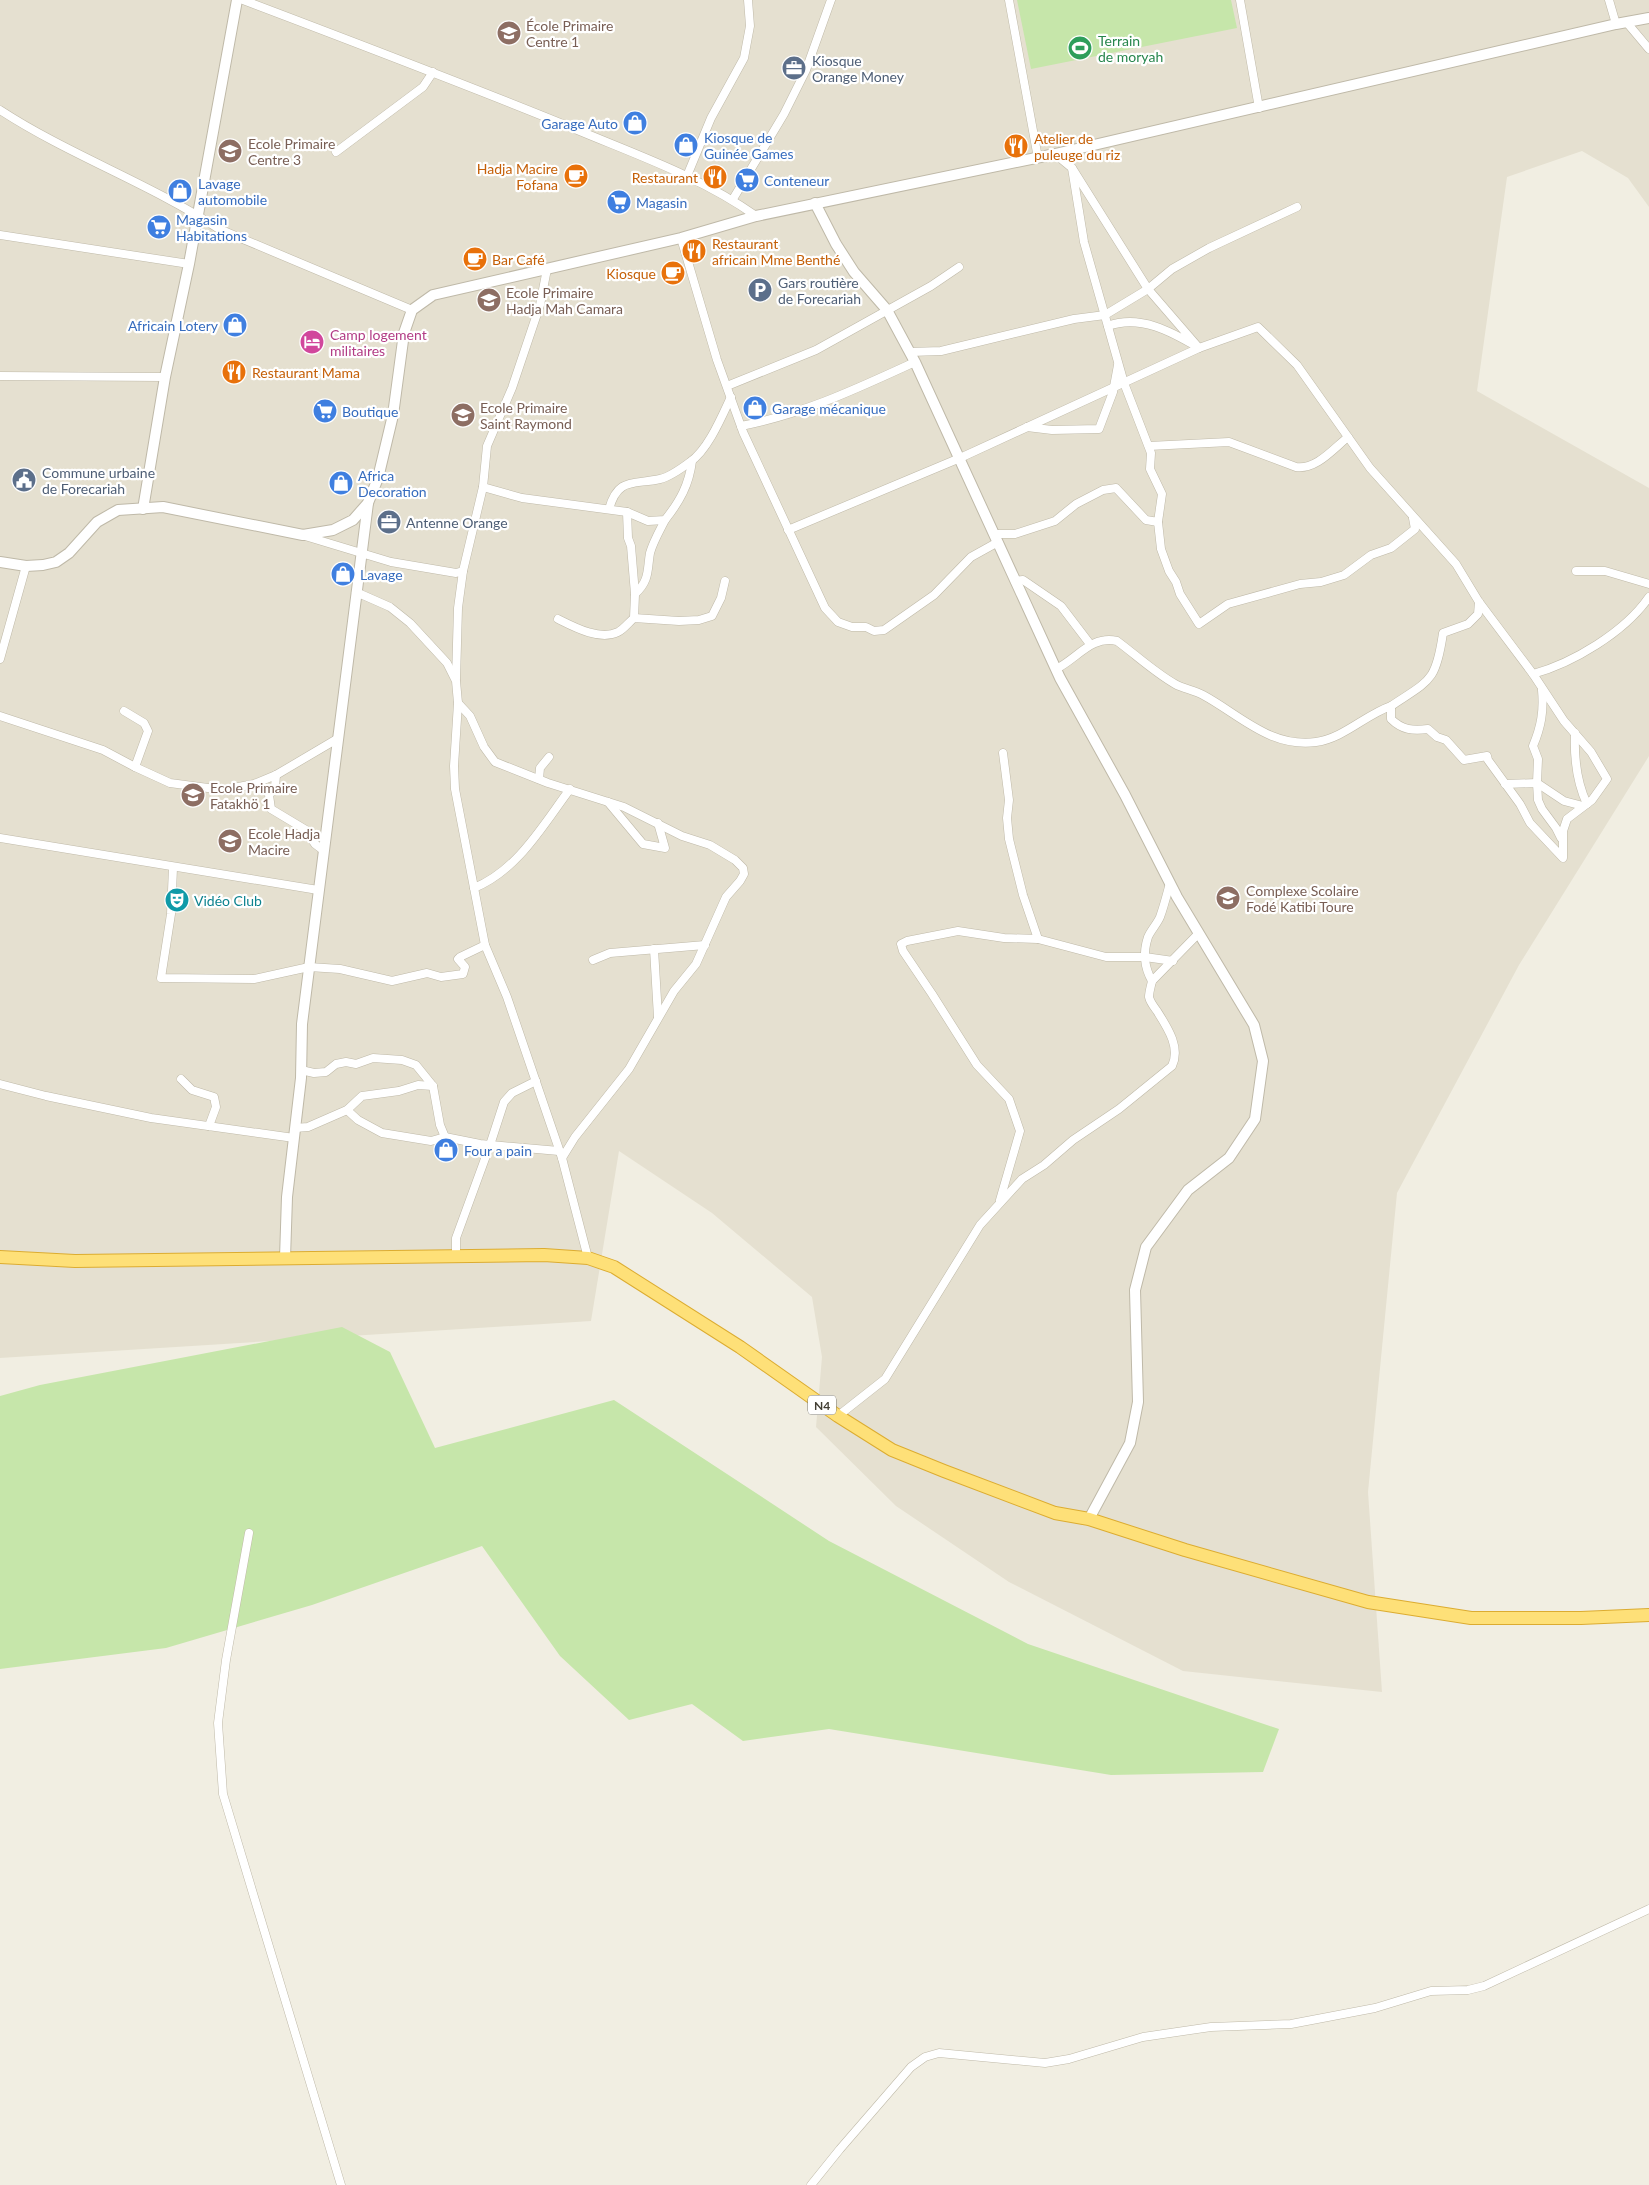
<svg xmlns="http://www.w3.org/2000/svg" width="1649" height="2185" font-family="Lato,sans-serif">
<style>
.residential{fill:#e5e0d0}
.green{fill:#c6e6aa}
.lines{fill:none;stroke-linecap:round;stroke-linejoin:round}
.minor-casing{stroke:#bfb9a8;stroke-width:9}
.tertiary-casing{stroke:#bfb9a8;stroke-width:12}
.trunk-casing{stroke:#dcac31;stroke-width:14}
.minor{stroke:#fff;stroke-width:8}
.tertiary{stroke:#fff;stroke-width:10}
.trunk{stroke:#fee078;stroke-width:12}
.labels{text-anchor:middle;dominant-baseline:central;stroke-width:4.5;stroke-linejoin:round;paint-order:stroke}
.shield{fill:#fff;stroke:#7b7870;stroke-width:1}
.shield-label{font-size:12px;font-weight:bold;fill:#423e33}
.education-label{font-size:14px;fill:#785e54;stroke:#fff;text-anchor:start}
.leisure-label{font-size:14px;fill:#27864d;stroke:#fff;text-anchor:start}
.service-label{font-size:14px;fill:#4e5e75;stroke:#fff;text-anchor:start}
.shop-label{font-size:14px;fill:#366cbe;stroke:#fff;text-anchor:start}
.food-label{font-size:14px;fill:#c56008;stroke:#fff;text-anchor:start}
.hotel-label{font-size:14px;fill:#b23c85;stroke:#fff;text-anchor:start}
.culture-label{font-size:14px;fill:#0d838f;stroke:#fff;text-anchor:start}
</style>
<rect width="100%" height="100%" fill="#f1eee2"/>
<!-- residential -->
<path class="residential" d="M0,0H1649V207L1628,178L1582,151L1507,177L1477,391L1649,488V756L1519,965L1397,1193L1368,1492L1382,1692L1183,1671L1009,1582L896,1506L816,1427L822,1357L812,1297L712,1213L619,1151L591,1321L0,1358Z"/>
<!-- green -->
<g class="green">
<path d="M1017,0H1231L1237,28L1031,69Z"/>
<path d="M342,1327L390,1352L435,1448L614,1400L829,1541L1028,1644L1279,1729L1263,1772L1111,1775L829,1729L743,1741L692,1704L629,1720L560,1656L482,1546L312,1605L166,1648L0,1669V1396L40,1385Z"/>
</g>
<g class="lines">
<defs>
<g id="minor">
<path d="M243,0C354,42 465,84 575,129C637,155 701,177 756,216"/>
<path d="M1009,0L1038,158"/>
<path d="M1240,0L1259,108"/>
<path d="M1609,0L1616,24"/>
<path d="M1630,22L1628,24L1649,49"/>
<path d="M0,110C69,155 149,183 219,229L412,310"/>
<path d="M336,152L423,87L433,72"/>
<path d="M1055,154L1072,168L1148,289L1199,348C1172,332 1140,314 1108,326"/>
<path d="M687,176L711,118L744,58L750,26L748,0"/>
<path d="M733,199L784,114L806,70L831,0"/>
<path d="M0,235L189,264"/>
<path d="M681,238L717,360L743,432L825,608L838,622L852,627H866L874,631L884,630L934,595L971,557L998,542"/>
<path d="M910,352L941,351L1074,319L1105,315L1148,289L1172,269L1209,248L1297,207"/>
<path d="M0,376L165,377"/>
<path d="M727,386L816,350L931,286L959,267"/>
<path d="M741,426C804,414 858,388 915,362"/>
<path d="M1027,427L1052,430L1099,429L1113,392L1118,365"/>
<path d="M1149,446L1229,442L1296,467C1316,470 1333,449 1348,437"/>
<path d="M483,487L522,498L627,512L648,521L665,520C680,501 689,485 692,461"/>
<path d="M609,509C618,477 633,485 660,479C669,477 682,468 690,462C708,450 722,416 731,397"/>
<path d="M627,512L628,538L631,546L635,594L634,618"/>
<path d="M1158,522L1161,549L1169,571L1176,582L1180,594L1199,624L1228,604L1300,584L1321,582L1344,575L1371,555L1391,548L1415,529L1413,518"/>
<path d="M788,530L960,458L1199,348L1258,327L1297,365L1370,468L1456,564L1479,602L1533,674C1573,663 1625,632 1649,597"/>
<path d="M994,534H1015L1055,521L1076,504L1103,490L1116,488L1146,520L1158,522L1162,494L1150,469L1151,453L1124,383L1084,242L1072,168"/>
<path d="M305,536L391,562L456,573L463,571L458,608L456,679"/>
<path d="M463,571L483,487L487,446L512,388L540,305L547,269"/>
<path d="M1576,571H1605L1649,584"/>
<path d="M1015,581L1023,580L1061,606L1090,644"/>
<path d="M356,592L390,607L410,623L447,663L456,681L458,703L454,766L455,789L485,945L507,997L562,1158L588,1258"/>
<path d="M635,594C650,580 647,570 650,553C653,542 660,530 665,520"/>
<path d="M558,619C574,627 600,641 618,632C624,629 629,622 634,618L679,621L699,620L712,616L721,598L725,581"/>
<path d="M0,659L26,566"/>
<path d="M1056,669C1077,659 1091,635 1117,641C1136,655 1154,672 1175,684C1184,689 1194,690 1203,695C1240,715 1270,748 1316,742C1344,738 1365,715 1391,706V719C1402,730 1413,731 1428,729L1437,737L1446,740L1464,760L1487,756L1488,760L1520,804L1530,823L1563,858V831L1567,819L1592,800L1607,779L1591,752L1564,721L1533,674"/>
<path d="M1542,690C1544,711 1541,727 1533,746L1538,759L1537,783L1538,800L1542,809L1556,828L1561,838"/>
<path d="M458,703L470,716L484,747L495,762L548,783L624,807L682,836L710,845L735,860L743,868L744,874L740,881L726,897L696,964L674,991L629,1069L575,1137L562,1158"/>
<path d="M1391,706C1430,680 1436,682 1443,633L1468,624L1478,614L1479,602"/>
<path d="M124,711L144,723L148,731L135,767"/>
<path d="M0,716L103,750L135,767L170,783L223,790L254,784L276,775L337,739"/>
<path d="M1575,733C1574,758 1576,781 1587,804"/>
<path d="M1003,753L1009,800L1007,818L1009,839L1023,895L1038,939"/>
<path d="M276,775L275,787L269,795L271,809L306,830L315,844L323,850"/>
<path d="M539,779L540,768L549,757"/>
<path d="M1505,784L1537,783L1564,801L1583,806"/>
<path d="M608,802L643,844L665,848L658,823"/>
<path d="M0,838L318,890"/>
<path d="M173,868L171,914L161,978L254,979L309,967L340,969L392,981L427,973L441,977L463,974L465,967L458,959L460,957L485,945"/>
<path d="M474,888C518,870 543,825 570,789"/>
<path d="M654,949L658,1017"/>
<path d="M593,960L610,953L705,945"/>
<path d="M1152,981C1144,967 1143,952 1148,937C1151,930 1157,924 1160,917C1164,906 1167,894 1170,883"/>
<path d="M301,1070L314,1073L326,1072L336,1064L346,1062L356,1064L373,1058L402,1060L416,1065L433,1086L440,1125L445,1137"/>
<path d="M181,1079L192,1090L214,1097L216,1107L209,1126"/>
<path d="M0,1084L46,1096L151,1118L294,1138"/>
<path d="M347,1110L358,1120L382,1133L431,1141L445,1137L480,1144L559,1151"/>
<path d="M295,1128L308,1127L347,1110L362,1096L399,1091L418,1085L433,1086"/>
<path d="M1000,1200L1020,1131L1009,1099L977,1065L932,994L903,951L901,944L907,941L958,931L1004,938L1038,939L1106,957H1145L1173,961"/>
<path d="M456,1256V1238L490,1145L504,1102L512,1093L536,1081"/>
<path d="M838,1416L885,1379L980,1225L1022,1179L1044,1165L1073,1140L1119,1109L1172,1066C1181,1047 1167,1027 1157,1011C1154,1007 1150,1002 1149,997C1149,992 1151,986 1152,981L1199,933"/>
<path d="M249,1533L226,1660L218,1723L223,1794L341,2185"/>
<path d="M811,2185L840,2149L911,2067L925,2057L939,2053L1045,2063L1069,2059L1143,2037L1211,2027L1291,2024L1375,2008L1431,1991L1468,1990L1484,1986L1649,1909"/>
</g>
<g id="tertiary">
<path d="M815,203L836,244L854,272L887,310L915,362L1060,678L1125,795L1177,897L1254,1025L1263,1061L1255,1119L1229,1158L1188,1190L1146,1247L1135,1290L1138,1402L1130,1443L1089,1519"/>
<path d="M143,509L165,377L189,264L237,0"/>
<path d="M0,562L26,566L43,565L56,562L69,553L97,522L118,510L163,507L303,535L333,530L353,520L368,503L378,478L393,415L404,333L412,310L433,295L681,238L756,216L1055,154L1616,24L1649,18"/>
<path d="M285,1258L287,1197L301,1078L302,1024L368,503"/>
</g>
<path id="trunk" d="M0,1257L75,1261L544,1255L588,1258L614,1267L740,1347L838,1416L892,1450L944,1471L1055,1513L1089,1519L1185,1550L1368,1602L1471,1618H1581L1649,1615"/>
</defs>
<!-- minor casing -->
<use href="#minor" class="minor-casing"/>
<!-- tertiary casing -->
<use href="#tertiary" class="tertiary-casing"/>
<!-- trunk casing -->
<use href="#trunk" class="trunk-casing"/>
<!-- minor -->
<use href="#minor" class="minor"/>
<!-- tertiary -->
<use href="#tertiary" class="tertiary"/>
<!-- trunk -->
<use href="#trunk" class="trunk"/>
</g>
<!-- icons -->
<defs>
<symbol id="school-disc" viewBox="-11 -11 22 22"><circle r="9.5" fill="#8d6e63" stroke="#fff"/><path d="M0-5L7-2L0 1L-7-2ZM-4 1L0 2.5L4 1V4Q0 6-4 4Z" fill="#fff"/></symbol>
<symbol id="stadium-disc" viewBox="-11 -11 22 22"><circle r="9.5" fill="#2e9e5b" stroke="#fff"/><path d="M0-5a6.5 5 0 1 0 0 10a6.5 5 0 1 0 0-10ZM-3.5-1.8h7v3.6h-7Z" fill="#fff"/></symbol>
<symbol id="office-disc" viewBox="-11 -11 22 22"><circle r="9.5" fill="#5c6f8a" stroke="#fff"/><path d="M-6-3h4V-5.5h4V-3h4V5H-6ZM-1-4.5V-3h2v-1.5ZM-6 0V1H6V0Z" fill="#fff"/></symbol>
<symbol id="shop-disc" viewBox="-11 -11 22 22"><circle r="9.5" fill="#3f7fe0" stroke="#fff"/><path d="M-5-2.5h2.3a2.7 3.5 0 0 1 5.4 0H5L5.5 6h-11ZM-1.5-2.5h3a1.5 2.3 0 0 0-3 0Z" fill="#fff"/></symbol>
<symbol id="restaurant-disc" viewBox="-11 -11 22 22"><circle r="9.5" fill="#e8710a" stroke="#fff"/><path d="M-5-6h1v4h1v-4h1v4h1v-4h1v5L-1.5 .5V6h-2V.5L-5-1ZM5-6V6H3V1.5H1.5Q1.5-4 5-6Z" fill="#fff"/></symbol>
<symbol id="cafe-disc" viewBox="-11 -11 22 22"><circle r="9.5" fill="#e8710a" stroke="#fff"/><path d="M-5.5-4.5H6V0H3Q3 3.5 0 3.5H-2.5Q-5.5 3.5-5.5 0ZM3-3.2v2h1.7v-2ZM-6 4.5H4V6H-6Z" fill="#fff"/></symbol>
<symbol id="supermarket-disc" viewBox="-11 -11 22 22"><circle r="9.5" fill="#3f7fe0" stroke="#fff"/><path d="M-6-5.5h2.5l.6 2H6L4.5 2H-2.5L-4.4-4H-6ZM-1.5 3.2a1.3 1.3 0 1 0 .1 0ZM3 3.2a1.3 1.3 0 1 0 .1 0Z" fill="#fff"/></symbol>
<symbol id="parking-disc" viewBox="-11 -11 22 22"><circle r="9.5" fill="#5c6f8a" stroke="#fff"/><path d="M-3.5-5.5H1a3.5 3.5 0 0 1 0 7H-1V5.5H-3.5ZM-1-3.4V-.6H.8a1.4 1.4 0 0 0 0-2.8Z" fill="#fff"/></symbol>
<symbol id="hotel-disc" viewBox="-11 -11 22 22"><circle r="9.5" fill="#d1479c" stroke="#fff"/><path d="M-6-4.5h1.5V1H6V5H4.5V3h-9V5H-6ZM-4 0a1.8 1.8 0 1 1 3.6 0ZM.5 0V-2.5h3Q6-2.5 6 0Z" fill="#fff"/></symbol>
<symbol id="civic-disc" viewBox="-11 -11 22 22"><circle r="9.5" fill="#5c6f8a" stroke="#fff"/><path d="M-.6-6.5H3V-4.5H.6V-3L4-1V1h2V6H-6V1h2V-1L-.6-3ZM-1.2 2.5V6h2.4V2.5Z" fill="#fff"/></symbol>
<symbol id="theatre-disc" viewBox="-11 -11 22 22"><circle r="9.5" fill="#0f9aa8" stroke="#fff"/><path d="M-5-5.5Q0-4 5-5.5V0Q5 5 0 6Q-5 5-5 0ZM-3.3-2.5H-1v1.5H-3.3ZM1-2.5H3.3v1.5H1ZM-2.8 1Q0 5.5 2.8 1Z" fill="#fff"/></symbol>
</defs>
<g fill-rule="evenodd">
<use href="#school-disc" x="495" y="19" width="28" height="28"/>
<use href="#stadium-disc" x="1066" y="34" width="28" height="28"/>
<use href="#office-disc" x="780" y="54" width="28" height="28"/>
<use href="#shop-disc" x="621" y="109" width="28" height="28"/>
<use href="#shop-disc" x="672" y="131" width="28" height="28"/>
<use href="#restaurant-disc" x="1002" y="132" width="28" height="28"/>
<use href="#school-disc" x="216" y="137" width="28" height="28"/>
<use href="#cafe-disc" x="562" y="162" width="28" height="28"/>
<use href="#restaurant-disc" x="701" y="163" width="28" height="28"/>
<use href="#supermarket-disc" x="733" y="166" width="28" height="28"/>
<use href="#shop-disc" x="166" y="177" width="28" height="28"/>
<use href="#supermarket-disc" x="605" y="188" width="28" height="28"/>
<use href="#supermarket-disc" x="145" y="213" width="28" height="28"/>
<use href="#restaurant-disc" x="680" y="237" width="28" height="28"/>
<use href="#cafe-disc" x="461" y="245" width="28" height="28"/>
<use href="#cafe-disc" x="659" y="259" width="28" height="28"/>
<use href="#parking-disc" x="746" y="276" width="28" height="28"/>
<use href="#school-disc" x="475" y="286" width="28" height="28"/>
<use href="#shop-disc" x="221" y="311" width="28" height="28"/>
<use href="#hotel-disc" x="298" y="328" width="28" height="28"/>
<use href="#restaurant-disc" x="220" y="358" width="28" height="28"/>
<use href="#shop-disc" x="741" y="394" width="28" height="28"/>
<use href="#supermarket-disc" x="311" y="397" width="28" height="28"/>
<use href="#school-disc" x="449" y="401" width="28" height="28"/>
<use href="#civic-disc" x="10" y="466" width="28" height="28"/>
<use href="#shop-disc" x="327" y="469" width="28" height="28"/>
<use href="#office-disc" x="375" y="508" width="28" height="28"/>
<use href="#shop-disc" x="329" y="560" width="28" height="28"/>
<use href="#school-disc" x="179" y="781" width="28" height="28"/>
<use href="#school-disc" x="216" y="827" width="28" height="28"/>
<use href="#school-disc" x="1214" y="884" width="28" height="28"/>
<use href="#theatre-disc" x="163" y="886" width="28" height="28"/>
<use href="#shop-disc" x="432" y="1136" width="28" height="28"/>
</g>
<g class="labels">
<!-- shield labels -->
<rect class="shield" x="808" y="1395.5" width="28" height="19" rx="4"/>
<g class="shield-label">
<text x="822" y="1405">N4</text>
</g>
<!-- education labels -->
<g class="education-label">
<text x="526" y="25">École Primaire<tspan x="526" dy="16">Centre 1</tspan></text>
<text x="248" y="143">Ecole Primaire<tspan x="248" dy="16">Centre 3</tspan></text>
<text x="506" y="292">Ecole Primaire<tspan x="506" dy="16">Hadja Mah Camara</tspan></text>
<text x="480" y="407">Ecole Primaire<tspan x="480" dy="16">Saint Raymond</tspan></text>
<text x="210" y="787">Ecole Primaire<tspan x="210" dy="16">Fatakhö 1</tspan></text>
<text x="248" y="833">Ecole Hadja<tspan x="248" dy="16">Macire</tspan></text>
<text x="1246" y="890">Complexe Scolaire<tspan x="1246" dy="16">Fodé Katibi Toure</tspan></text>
</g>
<!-- leisure labels -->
<g class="leisure-label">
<text x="1098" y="40">Terrain<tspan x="1098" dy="16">de moryah</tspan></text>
</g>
<!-- service labels -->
<g class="service-label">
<text x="812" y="60">Kiosque<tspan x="812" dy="16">Orange Money</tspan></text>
<text x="778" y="282">Gars routière<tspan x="778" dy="16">de Forecariah</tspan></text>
<text x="42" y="472">Commune urbaine<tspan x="42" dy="16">de Forecariah</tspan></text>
<text x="406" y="522">Antenne Orange</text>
</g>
<!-- shop labels -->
<g class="shop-label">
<text x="618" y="123" text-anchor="end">Garage Auto</text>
<text x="704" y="137">Kiosque de<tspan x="704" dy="16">Guinée Games</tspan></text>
<text x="764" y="180">Conteneur</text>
<text x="198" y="183">Lavage<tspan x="198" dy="16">automobile</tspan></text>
<text x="636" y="202">Magasin</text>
<text x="176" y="219">Magasin<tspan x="176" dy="16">Habitations</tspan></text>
<text x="218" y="325" text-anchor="end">Africain Lotery</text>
<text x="772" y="408">Garage mécanique</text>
<text x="342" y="411">Boutique</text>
<text x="358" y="475">Africa<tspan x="358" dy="16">Decoration</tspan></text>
<text x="360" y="574">Lavage</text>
<text x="464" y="1150">Four a pain</text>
</g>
<!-- food labels -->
<g class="food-label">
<text x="1034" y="138">Atelier de<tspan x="1034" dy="16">puleuge du riz</tspan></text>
<text x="558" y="168" text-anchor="end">Hadja Macire<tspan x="558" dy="16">Fofana</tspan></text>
<text x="698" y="177" text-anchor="end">Restaurant</text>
<text x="712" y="243">Restaurant<tspan x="712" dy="16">africain Mme Benthé</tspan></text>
<text x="492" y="259">Bar Café</text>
<text x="656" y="273" text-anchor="end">Kiosque</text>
<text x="252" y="372">Restaurant Mama</text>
</g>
<!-- hotel labels -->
<g class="hotel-label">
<text x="330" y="334">Camp logement<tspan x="330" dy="16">militaires</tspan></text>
</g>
<!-- culture labels -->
<g class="culture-label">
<text x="194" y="900">Vidéo Club</text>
</g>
</g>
</svg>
